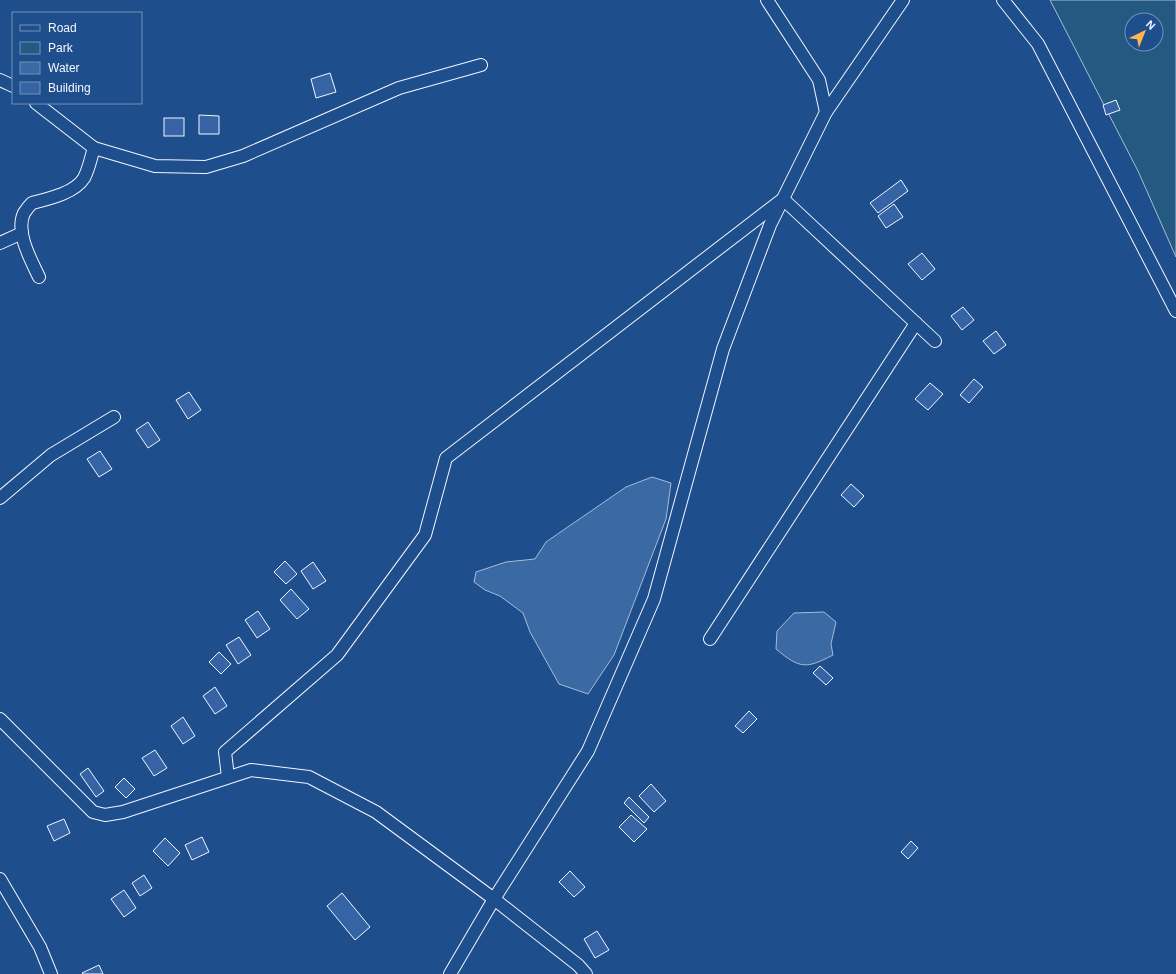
<svg xmlns="http://www.w3.org/2000/svg" width="1176" height="974" font-family="Helvetica,sans-serif">
<style>
.green{fill:#245a82;stroke:#a8bbd7;fill-rule:evenodd}
.water{fill:#3b69a3;stroke:#a8bbd7}
.building{fill:#3563a3;stroke:#f2f6ff}
.lines{fill:none;stroke-linecap:round;stroke-linejoin:round}
.minor-casing{stroke:#f2f6ff;stroke-width:14}
.minor{stroke:#1f4e8c;stroke-width:12}
</style>
<rect width="100%" height="100%" fill="#1f4e8c"/>
<!-- green -->
<path class="green" d="M1050,0H1176V257L1138,171ZM1132,20H1156V44H1132Z"/>
<!-- water -->
<g class="water">
<path d="M652,477L671,483L666,519L614,655L588,694L559,684L530,632L523,613L500,596L485,590L474,582L476,572L506,562L535,559L546,542L626,487Z"/>
<path d="M824,612L836,622L831,644L833,655C806,669 800,669 776,649L777,631L794,613Z"/>
</g>
<!-- building -->
<g class="building">
<path d="M330,73L336,92L316,98L311,79Z"/>
<path d="M1116,100L1120,110L1106,115L1103,105Z"/>
<path d="M199,115L219,116V134H199Z"/>
<rect x="164" y="118" width="20" height="18"/>
<path d="M901,180L908,191L878,213L870,203Z"/>
<path d="M894,204L903,217L886,228L878,216Z"/>
<path d="M922,253L935,269L922,280L908,264Z"/>
<path d="M963,307L974,320L962,330L951,316Z"/>
<path d="M996,331L1006,345L994,354L983,341Z"/>
<path d="M974,379L983,387L969,403L960,395Z"/>
<path d="M930,383L943,394L928,410L915,399Z"/>
<path d="M189,392L201,410L188,419L176,400Z"/>
<path d="M148,422L160,440L148,448L136,430Z"/>
<path d="M100,451L112,469L99,477L87,459Z"/>
<path d="M851,484L864,496L854,507L841,495Z"/>
<path d="M285,561L297,574L286,584L274,572Z"/>
<path d="M313,562L326,581L313,589L301,571Z"/>
<path d="M291,589L309,609L297,619L280,600Z"/>
<path d="M258,611L270,629L257,638L245,620Z"/>
<path d="M239,637L251,655L238,664L226,645Z"/>
<path d="M219,652L231,664L221,674L209,662Z"/>
<path d="M820,666L833,678L826,685L813,673Z"/>
<path d="M215,687L227,706L215,714L203,696Z"/>
<path d="M749,711L757,719L743,733L735,726Z"/>
<path d="M183,717L195,736L183,744L171,726Z"/>
<path d="M155,750L167,768L154,776L142,758Z"/>
<path d="M88,768L104,791L96,797L80,774Z"/>
<path d="M124,778L135,789L126,798L115,787Z"/>
<path d="M651,784L666,801L654,812L639,796Z"/>
<path d="M629,797L649,817L644,823L624,803Z"/>
<path d="M631,815L647,829L634,842L619,827Z"/>
<path d="M64,819L70,833L54,841L47,826Z"/>
<path d="M202,837L209,852L192,860L185,845Z"/>
<path d="M165,838L180,853L168,866L153,851Z"/>
<path d="M911,841L918,848L908,859L901,852Z"/>
<path d="M570,871L585,887L574,897L559,882Z"/>
<path d="M144,875L152,888L140,896L132,883Z"/>
<path d="M124,890L136,908L124,917L111,899Z"/>
<path d="M342,893L370,927L355,940L327,906Z"/>
<path d="M597,931L609,950L595,958L584,939Z"/>
<path d="M99,965L103,974H83L82,973Z"/>
</g>
<g class="lines">
<defs>
<g id="minor">
<path d="M767,0L819,80L826,112"/>
<path d="M1003,0L1038,44L1176,311"/>
<path d="M0,80L13,86"/>
<path d="M36,103L94,148L155,166L206,167L243,156L399,88L481,65"/>
<path d="M0,243L22,233"/>
<path d="M39,277C31,260 15,232 24,213C26,210 29,206 32,203C48,199 75,193 84,178C89,169 91,157 94,148"/>
<path d="M0,498L51,455L114,417"/>
<path d="M710,639L916,323"/>
<path d="M0,719L93,812L105,815L123,812L251,770L309,777L376,812L494,899L578,965L586,974"/>
<path d="M228,777L225,752L337,655L425,535L446,458L783,199L935,341"/>
<path d="M0,879L40,947L51,974"/>
<path d="M450,974L494,899L588,751L654,599L723,349L770,225L826,112L903,0"/>
</g>
</defs>
<!-- minor casing -->
<use href="#minor" class="minor-casing"/>
<!-- minor -->
<use href="#minor" class="minor"/>
</g>
<!-- legend -->
<rect x="12" y="12" width="130" height="92" fill="#1f4e8c" stroke="#7391ba"/>
<rect x="20" y="25" width="20" height="6" fill="#1f4e8c" stroke="#7391ba"/>
<text x="48" y="32" font-size="12" fill="#f2f6ff">Road</text>
<rect x="20" y="42" width="20" height="12" fill="#245a82" stroke="#7391ba"/>
<text x="48" y="52" font-size="12" fill="#f2f6ff">Park</text>
<rect x="20" y="62" width="20" height="12" fill="#3b69a3" stroke="#7391ba"/>
<text x="48" y="72" font-size="12" fill="#f2f6ff">Water</text>
<rect x="20" y="82" width="20" height="12" fill="#3563a3" stroke="#7391ba"/>
<text x="48" y="92" font-size="12" fill="#f2f6ff">Building</text>
<!-- north arrow -->
<g transform="translate(1144 32) rotate(43)"><circle r="19" fill="#1f4e8c" stroke="#7391ba"/>
<path d="M0-3L7 15L0 10L-7 15Z" fill="#ffb74d"/>
<text y="-6" font-size="11" font-weight="bold" text-anchor="middle" fill="#f2f6ff">N</text>
</g>
</svg>
